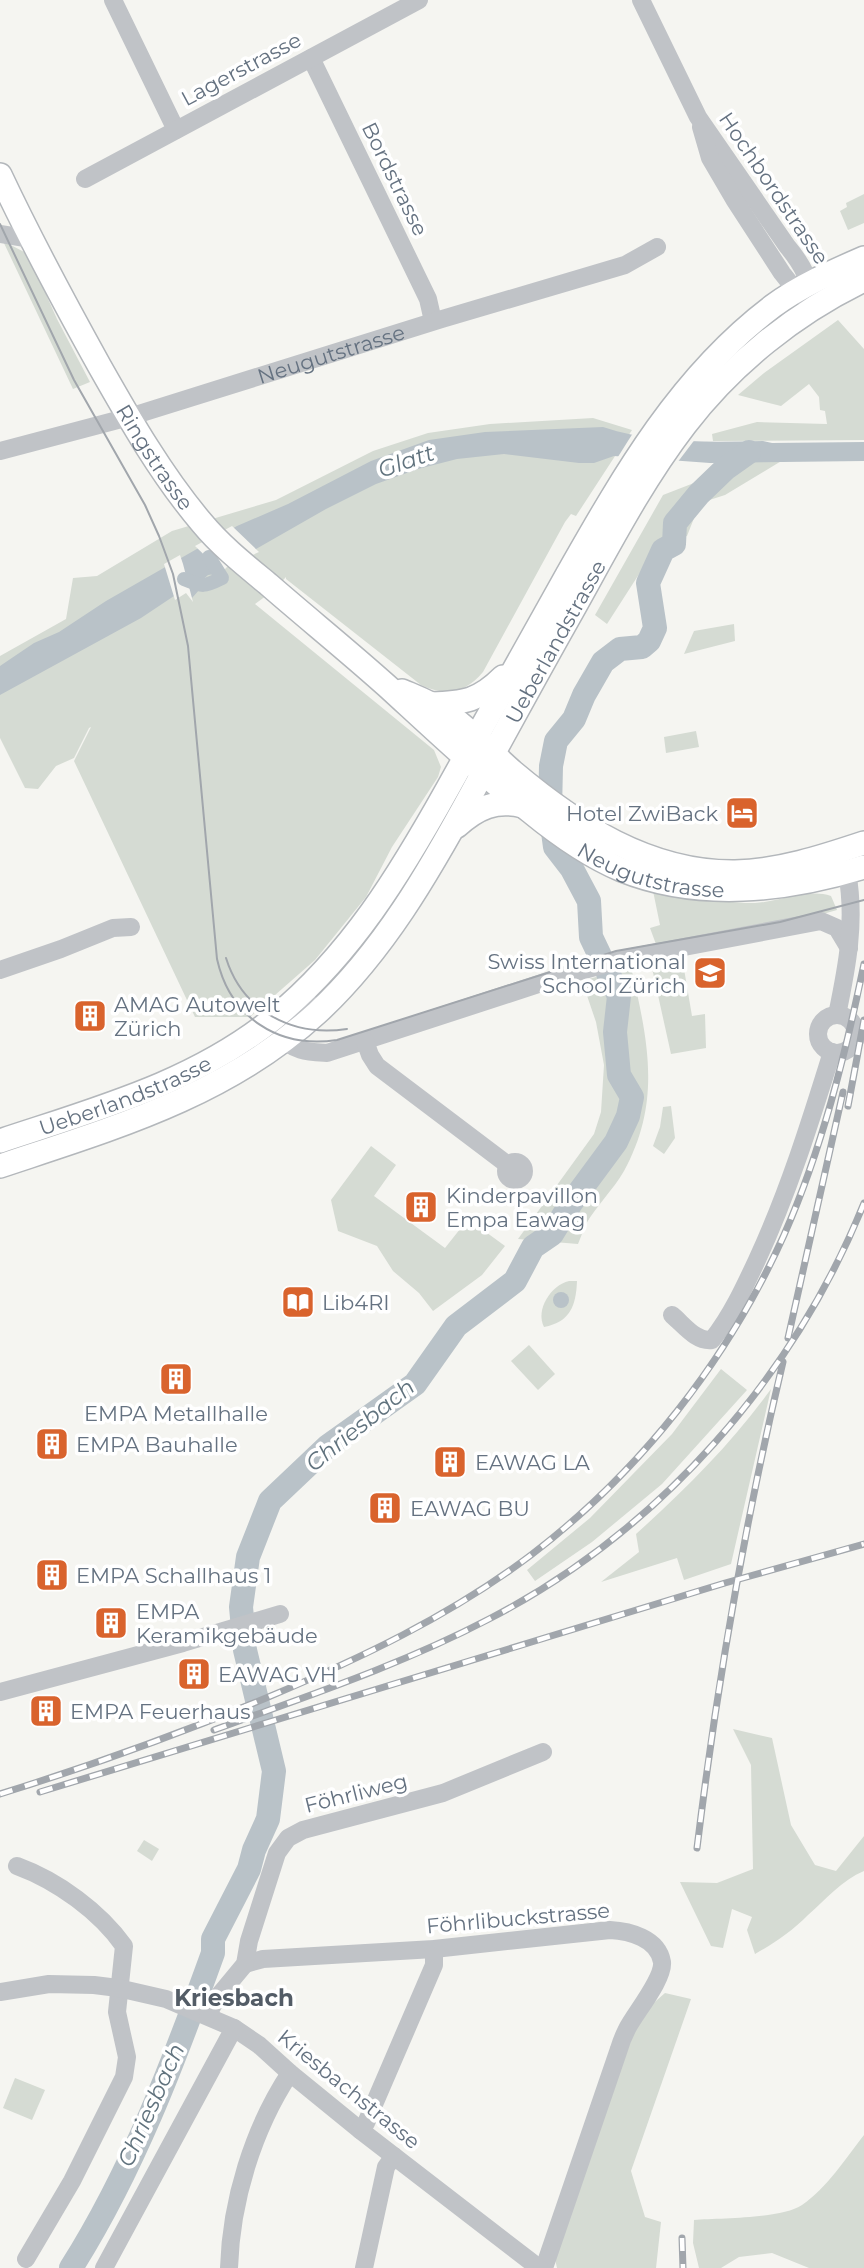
<svg xmlns="http://www.w3.org/2000/svg" width="864" height="2268" font-family="Montserrat,sans-serif">
<style>
.green{fill:#d5dbd3}
.water{fill:#b9c2c8}
.pier{fill:#f5f5f1}
.lines{fill:none;stroke-linecap:round;stroke-linejoin:round}
.canal{stroke:#b9c2c8;stroke-width:14}
.river{stroke:#b9c2c8;stroke-width:24}
.major-casing{stroke:#b3b7bb;stroke-width:26}
.minor{stroke:#c0c3c7;stroke-width:18}
.major{stroke:#fff;stroke-width:23}
.tram{stroke:#a1a6ac;stroke-width:2}
.rail-casing{stroke:#a1a6ac;stroke-width:7}
.rail{stroke:#fff;stroke-width:4.5;stroke-dasharray:13;stroke-linecap:butt}
.labels{text-anchor:middle;dominant-baseline:central;stroke-width:7;stroke-linejoin:round;paint-order:stroke}
.street-label{font-size:21px;fill:#657281;stroke:#fff}
.poi-label{font-size:21px;fill:#657281;stroke:#fff;text-anchor:start}
.water-label{font-size:23px;font-style:italic;fill:#61737e;stroke:#fff}
.neighbourhood-label{font-size:23px;font-weight:bold;fill:#535c66;stroke:#fff}
</style>
<rect width="100%" height="100%" fill="#f5f5f1"/>
<!-- green -->
<g class="green">
<path d="M864,194V223L848,230L840,211L847,207L846,203Z"/>
<path d="M3,241L28,254L57,319L90,382L73,389Z"/>
<path d="M838,320L864,349V440L713,441L712,434L757,422L827,424L825,411L820,410L819,397L809,384L781,406L738,395L764,373Z"/>
<path d="M593,418L632,430L576,516L571,514L565,522L483,672C465,693 447,697 421,685L286,579V577L274,590L255,604L434,750L441,767L438,777L392,847L366,897L315,960L250,1017H195L74,761L91,727L89,728L74,758L56,766L38,789L25,788L0,738V656L66,619L73,578L97,576L172,531L276,500L373,451L428,433L490,424Z"/>
<path d="M783,460L725,495L700,503L687,536L659,543L607,624L595,615L663,495L748,462Z"/>
<path d="M734,624L735,641L684,654L694,631Z"/>
<path d="M696,731L699,747L666,753L664,737Z"/>
<path d="M652,886C684,892 723,904 755,903C779,902 808,888 831,896L837,910L787,924L657,947L650,928L660,925Z"/>
<path d="M683,963L692,1016L705,1014L706,1048L671,1054L652,968Z"/>
<path d="M631,967C648,1041 662,1101 624,1171C613,1190 597,1205 586,1224C583,1230 581,1237 578,1244L518,1239L594,1134L601,1112L604,1065L596,1022L582,981Z"/>
<path d="M671,1106L675,1138L664,1154L653,1146L660,1127L663,1107Z"/>
<path d="M371,1146L396,1165L374,1196L445,1248L468,1219L505,1246L482,1275L433,1311L419,1293L393,1271L377,1246L338,1231L331,1200Z"/>
<path d="M569,1281H577C576,1306 570,1322 544,1327C535,1310 551,1285 569,1281Z"/>
<path d="M529,1345L555,1374L538,1390L511,1361Z"/>
<path d="M721,1369L747,1390L662,1484L592,1542L535,1581L527,1570L590,1518L672,1434Z"/>
<path d="M771,1389L731,1564L684,1580L677,1558L601,1582L639,1552L636,1534C686,1489 732,1443 771,1389Z"/>
<path d="M733,1729L772,1738L791,1825L815,1865L836,1871L864,1836V1871C842,1880 826,1899 808,1915C792,1931 775,1943 755,1954L747,1930L752,1917L732,1909L723,1948L711,1946L680,1882L717,1883L753,1869L751,1765Z"/>
<path d="M144,1840L159,1849L152,1861L137,1851Z"/>
<path d="M665,1993L691,1999L631,2171L645,2217L661,2222L656,2268H557L555,2259L588,2160L640,2015Z"/>
<path d="M15,2078L45,2090L32,2120L3,2108Z"/>
<path d="M864,2135V2268H809L772,2253L739,2257L721,2268H699L693,2243L694,2220C720,2218 781,2219 802,2205C827,2188 845,2159 864,2135Z"/>
</g>
<!-- water -->
<g class="water">
<path d="M603,427C654,444 710,442 763,441L772,443L864,442V461L710,463L614,456L594,463H579L504,454L457,459L418,469L376,484L326,509L256,549L225,564L215,574L208,575L199,583L200,589L192,598L186,588L141,618L0,695V666L34,643L59,632L106,601L237,526L288,504L371,461L429,440L485,432Z"/>
<circle cx="561" cy="1300" r="8"/>
</g>
<!-- pier -->
<g class="pier">
<path d="M633,433L696,438L677,463L616,460Z"/>
<path d="M232,526L259,552L227,567L222,572L195,546Z"/>
<path d="M180,555L183,564L193,602L186,593L175,600L164,564Z"/>
</g>
<g class="lines">
<!-- canal -->
<path class="canal" d="M184,579C203,587 204,587 222,578L209,557"/>
<!-- river -->
<path class="river" d="M71,2268C133,2170 174,2061 213,1953V1939L249,1869L254,1850L268,1819L274,1771L245,1650L241,1607L248,1557L270,1501L328,1446L415,1384L456,1326L515,1281L533,1247L552,1234L571,1203L616,1142L628,1116L632,1097L619,1075L615,1032L619,996L591,937L589,901L572,869L555,847L550,810L551,766L556,741L574,719L584,695L603,662L620,649L642,647L649,641L655,628L648,583L663,550L674,544L675,523L699,494L725,469L749,452"/>
<defs>
<g id="major">
<path id="s2" d="M0,175C31,241 65,304 100,367C130,420 162,476 202,523C221,546 245,565 268,584C307,618 348,651 387,686C434,729 480,773 531,812C559,835 589,856 622,870C699,901 787,891 864,867"/>
<path d="M402,691C416,697 432,703 445,712C470,729 490,752 513,772C576,825 649,873 735,872C779,871 822,857 864,843"/>
<path d="M431,704C464,703 479,701 503,677"/>
<path d="M457,826C477,808 496,799 523,806"/>
<path id="s3" d="M0,1141C96,1109 194,1083 274,1018C351,955 400,874 448,788C487,717 527,646 567,575C624,475 680,376 773,306C800,286 834,271 864,258"/>
<path id="s4" d="M0,1166C114,1128 226,1096 317,1013C383,952 429,872 472,793C506,730 540,668 575,606C609,545 642,481 685,425C732,364 795,313 864,280"/>
</g>
</defs>
<!-- major casing -->
<use href="#major" class="major-casing"/>
<!-- minor -->
<g class="minor">
<path d="M113,0L176,130"/>
<path d="M641,0L698,117L787,246C804,266 809,280 816,305"/>
<path d="M311,58L428,299L433,321"/>
<path d="M701,127L710,158L734,199L782,273L797,292L806,298"/>
<path d="M85,179L419,0"/>
<path d="M0,234L31,239"/>
<path id="s1" d="M0,451L129,417L442,319L625,265L657,247"/>
<path d="M0,970L61,949L113,928L131,927"/>
<path d="M308,1002L293,1016L282,1036C292,1052 310,1052 327,1053L566,975L631,957L821,921L837,928L849,948"/>
<path d="M837,1015C847,967 856,921 847,872"/>
<circle cx="837" cy="1034" r="19"/>
<path d="M365,1041L370,1055L377,1066L508,1165"/>
<circle cx="515" cy="1171" r="9"/>
<path d="M672,1315C684,1325 696,1342 712,1340C731,1316 744,1288 757,1260C788,1193 810,1123 832,1052"/>
<path d="M0,1692L183,1643L280,1614"/>
<path d="M17,1866C58,1881 100,1912 124,1946L117,2012L127,2057L124,2077L72,2181L26,2259"/>
<path d="M245,1964L263,1959L434,1949L610,1930C629,1931 658,1938 662,1962C664,1979 635,2013 627,2029C624,2035 621,2042 619,2049L544,2268"/>
<path d="M0,1992L49,1984L94,1985L118,1988L166,1999L234,2028L259,2045L290,2073L360,2130L539,2268"/>
<path d="M208,2015L216,1999L245,1964L249,1941L277,1853L288,1838L303,1830L443,1793L543,1752"/>
<path d="M360,2130L366,2123L434,1965V1949"/>
<path d="M104,2268L234,2028"/>
<path d="M229,2268C231,2201 253,2129 290,2073"/>
<path d="M364,2268L386,2167L394,2156"/>
</g>
<!-- major -->
<use href="#major" class="major"/>
<!-- tram -->
<g class="tram">
<path d="M0,224L74,380L145,505L159,536L173,574L188,646L217,959C230,1017 278,1049 337,1040L616,951L780,922L864,900"/>
<path d="M226,958C243,1012 293,1037 347,1029"/>
</g>
<defs>
<g id="rail">
<path d="M848,1106L864,1020"/>
<path d="M788,1338L843,1092"/>
<path d="M214,1730C307,1696 401,1665 489,1619C658,1532 793,1379 864,1203"/>
<path d="M40,1792L725,1583L864,1544"/>
<path d="M0,1794C90,1766 179,1734 266,1698C359,1659 450,1616 531,1555C640,1472 728,1360 784,1235C822,1149 845,1056 864,964"/>
<path d="M697,1848C717,1684 745,1522 783,1362"/>
<path d="M682,2238L683,2268"/>
</g>
</defs>
<!-- rail casing -->
<use href="#rail" class="rail-casing"/>
<!-- rail -->
<use href="#rail" class="rail"/>
</g>
<!-- icons -->
<defs>
<symbol id="hotel-square" viewBox="-11 -11 22 22"><rect x="-9" y="-9" width="18" height="18" rx="4" fill="#d9632d" stroke="#fff"/><path d="M-6-4.5h1.5V1H6V5H4.5V3h-9V5H-6ZM-4 0a1.8 1.8 0 1 1 3.6 0ZM.5 0V-2.5h3Q6-2.5 6 0Z" fill="#fff"/></symbol>
<symbol id="school-square" viewBox="-11 -11 22 22"><rect x="-9" y="-9" width="18" height="18" rx="4" fill="#d9632d" stroke="#fff"/><path d="M0-5L7-2L0 1L-7-2ZM-4 1L0 2.5L4 1V4Q0 6-4 4Z" fill="#fff"/></symbol>
<symbol id="building-square" viewBox="-11 -11 22 22"><rect x="-9" y="-9" width="18" height="18" rx="4" fill="#d9632d" stroke="#fff"/><path d="M-4-6H4V6H1V3H-1V6H-4ZM-2.5-4.3h1.7v1.8h-1.7ZM.8-4.3h1.7v1.8H.8ZM-2.5-1h1.7V.8h-1.7ZM.8-1h1.7V.8H.8Z" fill="#fff"/></symbol>
<symbol id="library-square" viewBox="-11 -11 22 22"><rect x="-9" y="-9" width="18" height="18" rx="4" fill="#d9632d" stroke="#fff"/><path d="M-6-4Q-3-5.5-.7-3.5V5Q-3 3-6 4ZM6-4Q3-5.5 .7-3.5V5Q3 3 6 4Z" fill="#fff"/></symbol>
</defs>
<g fill-rule="evenodd">
<use href="#hotel-square" x="723" y="794" width="38" height="38"/>
<use href="#school-square" x="691" y="954" width="38" height="38"/>
<use href="#building-square" x="71" y="997" width="38" height="38"/>
<use href="#building-square" x="402" y="1188" width="38" height="38"/>
<use href="#library-square" x="279" y="1283" width="38" height="38"/>
<use href="#building-square" x="157" y="1360" width="38" height="38"/>
<use href="#building-square" x="33" y="1425" width="38" height="38"/>
<use href="#building-square" x="431" y="1443" width="38" height="38"/>
<use href="#building-square" x="366" y="1489" width="38" height="38"/>
<use href="#building-square" x="33" y="1556" width="38" height="38"/>
<use href="#building-square" x="92" y="1604" width="38" height="38"/>
<use href="#building-square" x="175" y="1655" width="38" height="38"/>
<use href="#building-square" x="27" y="1692" width="38" height="38"/>
</g>
<g class="labels">
<!-- street labels -->
<g class="street-label">
<text transform="translate(241 69) rotate(-28)">Lagerstrasse</text>
<text transform="translate(395 179) rotate(64)">Bordstrasse</text>
<text transform="translate(774 188) rotate(56)">Hochbordstrasse</text>
<text stroke="none"><textPath href="#s1" startOffset="345">Neugutstrasse</textPath></text>
<text stroke="none"><textPath href="#s2" startOffset="322">Ringstrasse</textPath></text>
<text stroke="none"><textPath href="#s4" startOffset="798">Ueberlandstrasse</textPath></text>
<text stroke="none"><textPath href="#s2" startOffset="978">Neugutstrasse</textPath></text>
<text stroke="none"><textPath href="#s3" startOffset="133">Ueberlandstrasse</textPath></text>
<text transform="translate(356 1793) rotate(-14)">Föhrliweg</text>
<text transform="translate(518 1918) rotate(-5)">Föhrlibuckstrasse</text>
<text transform="translate(349 2089) rotate(39)">Kriesbachstrasse</text>
</g>
<!-- poi labels -->
<g class="poi-label">
<text x="718" y="813" text-anchor="end">Hotel ZwiBack</text>
<text x="686" y="961" text-anchor="end">Swiss International<tspan x="686" dy="24">School Zürich</tspan></text>
<text x="114" y="1004">AMAG Autowelt<tspan x="114" dy="24">Zürich</tspan></text>
<text x="446" y="1195">Kinderpavillon<tspan x="446" dy="24">Empa Eawag</tspan></text>
<text x="322" y="1302">Lib4RI</text>
<text x="176" y="1413" text-anchor="middle">EMPA Metallhalle</text>
<text x="76" y="1444">EMPA Bauhalle</text>
<text x="475" y="1462">EAWAG LA</text>
<text x="410" y="1508">EAWAG BU</text>
<text x="76" y="1575">EMPA Schallhaus 1</text>
<text x="136" y="1611">EMPA<tspan x="136" dy="24">Keramikgebäude</tspan></text>
<text x="218" y="1674">EAWAG VH</text>
<text x="70" y="1711">EMPA Feuerhaus</text>
</g>
<!-- water labels -->
<g class="water-label">
<text transform="translate(406 461) rotate(-19)">Glatt</text>
<text transform="translate(360 1425) rotate(-39)">Chriesbach</text>
<text transform="translate(151 2105) rotate(-66)">Chriesbach</text>
</g>
<!-- neighbourhood labels -->
<g class="neighbourhood-label">
<text x="234" y="1998">Kriesbach</text>
</g>
</g>
</svg>
